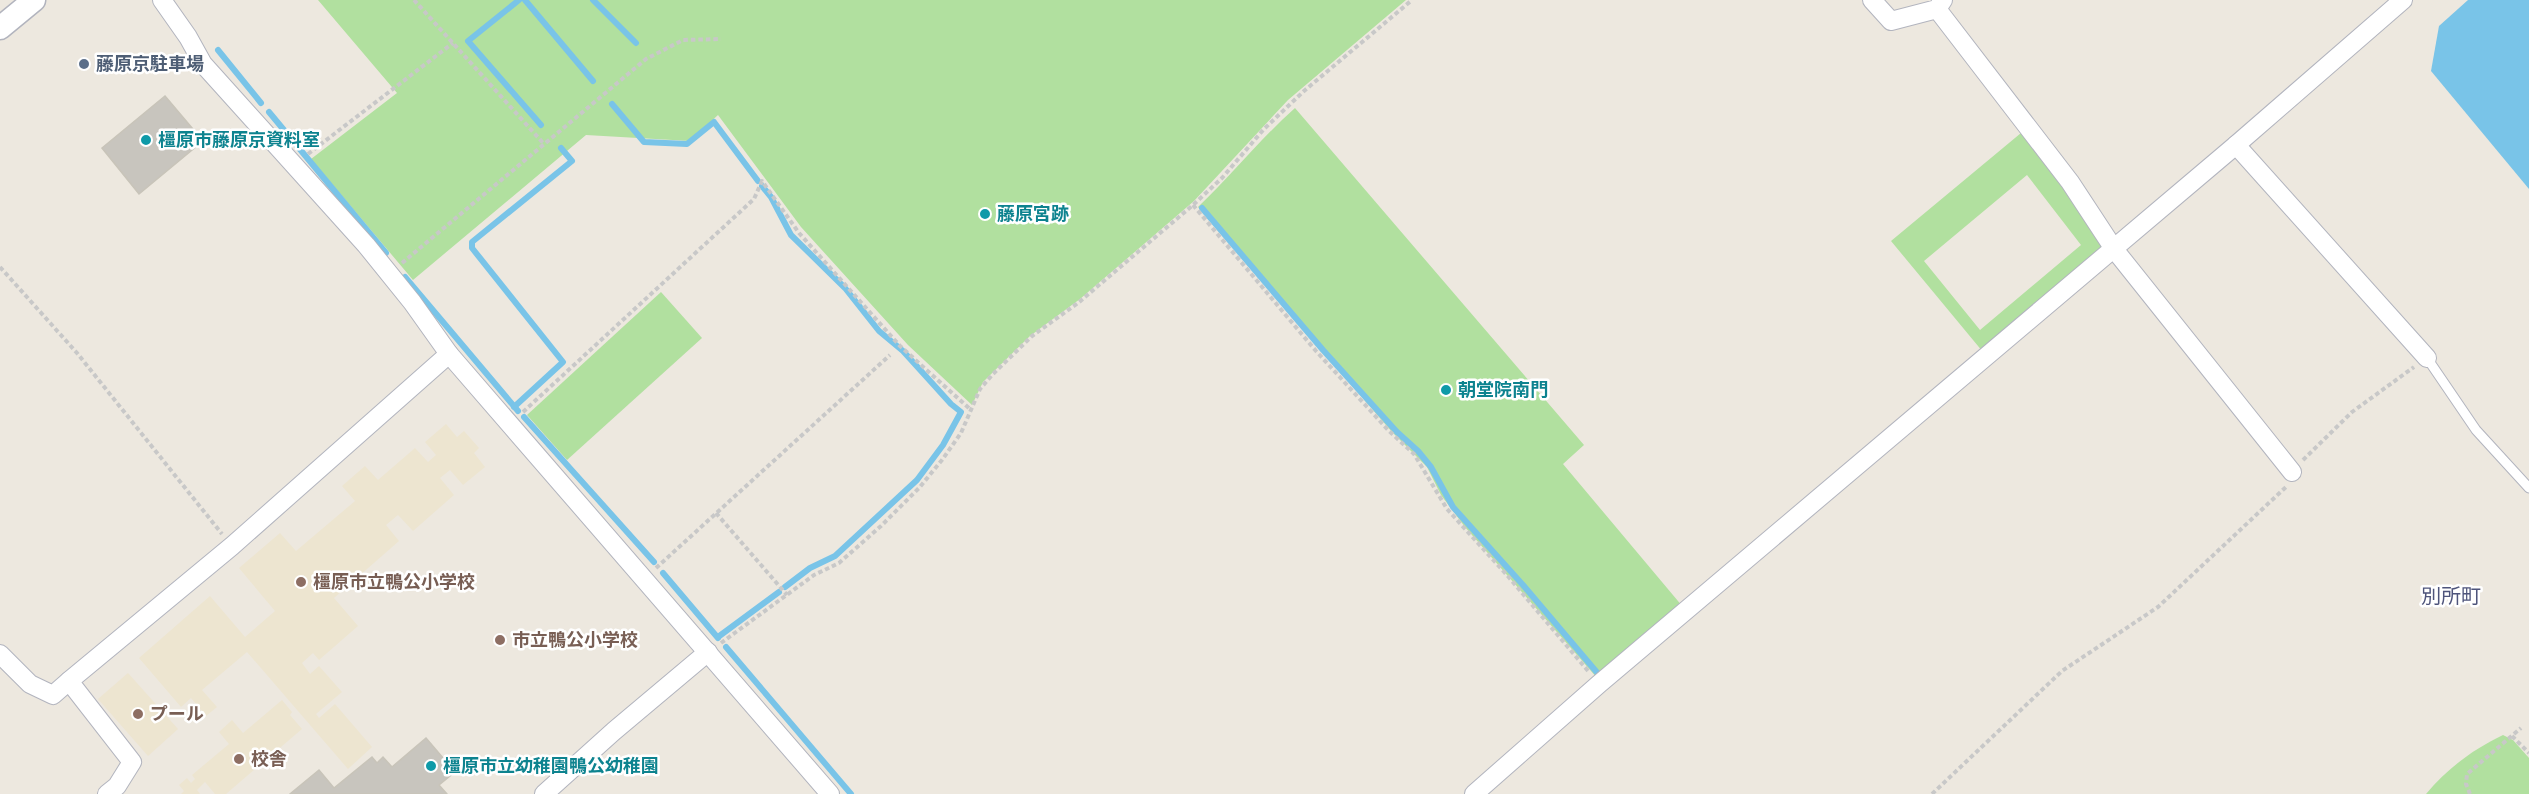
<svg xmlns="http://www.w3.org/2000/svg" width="2529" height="794" font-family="'Nunito Sans','Noto Sans JP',sans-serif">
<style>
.education{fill:#ede5d0}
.green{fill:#b1e09f;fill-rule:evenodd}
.water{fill:#79c4e8}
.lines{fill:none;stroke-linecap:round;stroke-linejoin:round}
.stream{stroke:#79c4e8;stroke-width:6}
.building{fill:#c8c5be;stroke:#c8c4b9;stroke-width:1.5}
.service-casing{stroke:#b2b4be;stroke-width:11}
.minor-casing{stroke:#b2b4be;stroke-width:20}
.tertiary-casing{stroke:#b2b4be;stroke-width:25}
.path{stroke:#c8c8c8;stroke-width:4;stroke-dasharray:4.5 3;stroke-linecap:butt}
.service{stroke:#fff;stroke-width:9}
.minor{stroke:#fff;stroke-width:18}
.tertiary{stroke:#fff;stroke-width:22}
.service-dot{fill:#5c6f8a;stroke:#fff;stroke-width:2}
.culture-dot{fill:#0f9aa8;stroke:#fff;stroke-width:2}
.education-dot{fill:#8d6e63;stroke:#fff;stroke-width:2}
.labels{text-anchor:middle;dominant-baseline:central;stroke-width:5;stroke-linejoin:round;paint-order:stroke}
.service-label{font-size:18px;font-weight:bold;fill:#4e5e75;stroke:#fff;text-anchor:start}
.culture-label{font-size:18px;font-weight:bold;fill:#0d838f;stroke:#fff;text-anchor:start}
.education-label{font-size:18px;font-weight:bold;fill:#785e54;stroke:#fff;text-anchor:start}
.neighbourhood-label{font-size:20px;fill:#4e547b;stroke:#fff}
</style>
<rect width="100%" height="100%" fill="#ede8df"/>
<!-- education -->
<g class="education">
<path d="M446,424L457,437L464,431L479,448L474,453L485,467L463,485L450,470L440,478L454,495L413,531L398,515L386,525L399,541L334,598L358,626L319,660L313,653L302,663L310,674L319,666L342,692L316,714L319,718L335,704L372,747L348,769L247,652L202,690L217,707L206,716L191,698L181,707L139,658L210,596L245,637L275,611L239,568L280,533L296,551L355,501L342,486L365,466L378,480L415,448L428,462L436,455L425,442Z"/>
<path d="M128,673L178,729L148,756L98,699Z"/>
<path d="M282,700L292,712L290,715L302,729L226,794H215L205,782L197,790L200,794H181L184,791L179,785L187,778L191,783L195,779L192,775L229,744L219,732L232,720L243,733Z"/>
</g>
<!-- green -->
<g class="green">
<path d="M318,0H1406L1288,100L1194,201L1080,299L1030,336L983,382L972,405L908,345L801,227L718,115L690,141L586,135L413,280L311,159L397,93Z"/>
<path d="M1295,108L1584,445L1563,464L1683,607L1598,679L1465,527L1441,495L1427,467L1392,432L1198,207C1232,175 1260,139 1295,108Z"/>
<path d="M2021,133L2060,183L2104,249L1983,352L1891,241ZM2027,175L2081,245L1980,330L1924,261Z"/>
<path d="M661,292L702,338L567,460L527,415Z"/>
<path d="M2503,735L2513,740L2529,758V794H2426C2448,768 2472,750 2503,735Z"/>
</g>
<!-- water -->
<path class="water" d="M2468,0H2529V189L2431,71L2439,26Z"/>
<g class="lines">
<!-- stream -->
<g class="stream">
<path d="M519,0L468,41L541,125"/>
<path d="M525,0L593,81"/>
<path d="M593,0L636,43"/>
<path d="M218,50L261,103"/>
<path d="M612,104L644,142L687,144L714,122L758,181"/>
<path d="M269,112L386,253"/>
<path d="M762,186L771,197L791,235L845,288L879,331L903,351L951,404L961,412L943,445L917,480L835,556L810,568L785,587"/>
<path d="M1202,208L1323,350L1397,432L1418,451L1431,467L1453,507L1523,585L1600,676"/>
<path d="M405,277L518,411"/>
<path d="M514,407L563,362L472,248V242L572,161L561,148"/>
<path d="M524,417L654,562"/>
<path d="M663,573L718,638"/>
<path d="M718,637L779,592"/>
<path d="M726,647L851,794"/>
</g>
</g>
<!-- building -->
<g class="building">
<path d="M165,96L203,141L139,194L102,148Z"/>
<path d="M426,738L455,772L439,785L447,794H290L319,770L334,788L372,757L377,763L383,757L392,767Z"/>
</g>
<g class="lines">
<defs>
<path id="service" d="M2427,358L2476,430L2529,488"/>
<g id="minor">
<path d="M162,0L188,37L203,64L366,245L412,302L449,354L830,794"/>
<path d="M1872,0L1891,21L1937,9L1943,0"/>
<path d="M1937,9L2070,182L2114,249L2292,472"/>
<path d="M2236,145L2427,358"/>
<path d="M0,654L30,684L53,695L69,681"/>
<path d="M107,794L117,786L132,762L69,681L232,546L449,354"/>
<path d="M544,794L614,731L708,652"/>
<path d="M1474,794L1599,684L2236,145L2403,0"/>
</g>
<path id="tertiary" d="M0,28L34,0"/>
</defs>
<!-- service casing -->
<use href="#service" class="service-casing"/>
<!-- minor casing -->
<use href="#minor" class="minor-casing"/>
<!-- tertiary casing -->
<use href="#tertiary" class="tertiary-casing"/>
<!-- path -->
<g class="path">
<path d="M414,0L544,144"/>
<path d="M308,154L453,43"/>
<path d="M1193,205L1316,351L1389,431L1414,454L1447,509L1506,574L1589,672"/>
<path d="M402,263L646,59L683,40L721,39"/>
<path d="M0,267L77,353L222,534"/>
<path d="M523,412L754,199L762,181L799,233L900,346L971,410"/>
<path d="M2303,460L2352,412L2414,367"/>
<path d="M716,513L787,595"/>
<path d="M656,568L890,355"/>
<path d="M721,643L814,575L839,563L881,526L919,488L942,460L961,433L980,389L992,375L1032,336L1078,303L1193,205L1222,178L1264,129L1304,91L1412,0"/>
<path d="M2512,736L2529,753"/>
<path d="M1932,794L2062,671L2158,607L2287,486"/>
<path d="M2470,794L2466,784L2467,774L2521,728"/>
</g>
<!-- service -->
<use href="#service" class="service"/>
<!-- minor -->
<use href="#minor" class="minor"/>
<!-- tertiary -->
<use href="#tertiary" class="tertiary"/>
</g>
<!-- markers -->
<circle class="service-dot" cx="84" cy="64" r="6"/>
<g class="culture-dot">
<circle cx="146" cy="140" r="6"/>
<circle cx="985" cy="214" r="6"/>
<circle cx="1446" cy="390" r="6"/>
<circle cx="431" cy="766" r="6"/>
</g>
<g class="education-dot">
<circle cx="301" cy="582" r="6"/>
<circle cx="500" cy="640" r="6"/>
<circle cx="138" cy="714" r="6"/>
<circle cx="239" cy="759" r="6"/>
</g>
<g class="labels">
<!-- service labels -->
<g class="service-label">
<text x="96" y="64">藤原京駐車場</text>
</g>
<!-- culture labels -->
<g class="culture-label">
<text x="158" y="140">橿原市藤原京資料室</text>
<text x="997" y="214">藤原宮跡</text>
<text x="1458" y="390">朝堂院南門</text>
<text x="443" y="766">橿原市立幼稚園鴨公幼稚園</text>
</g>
<!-- education labels -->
<g class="education-label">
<text x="313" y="582">橿原市立鴨公小学校</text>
<text x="512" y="640">市立鴨公小学校</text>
<text x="150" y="714">プール</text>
<text x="251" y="759">校舎</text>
</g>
<!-- neighbourhood labels -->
<g class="neighbourhood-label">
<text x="2451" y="596">別所町</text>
</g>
</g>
</svg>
